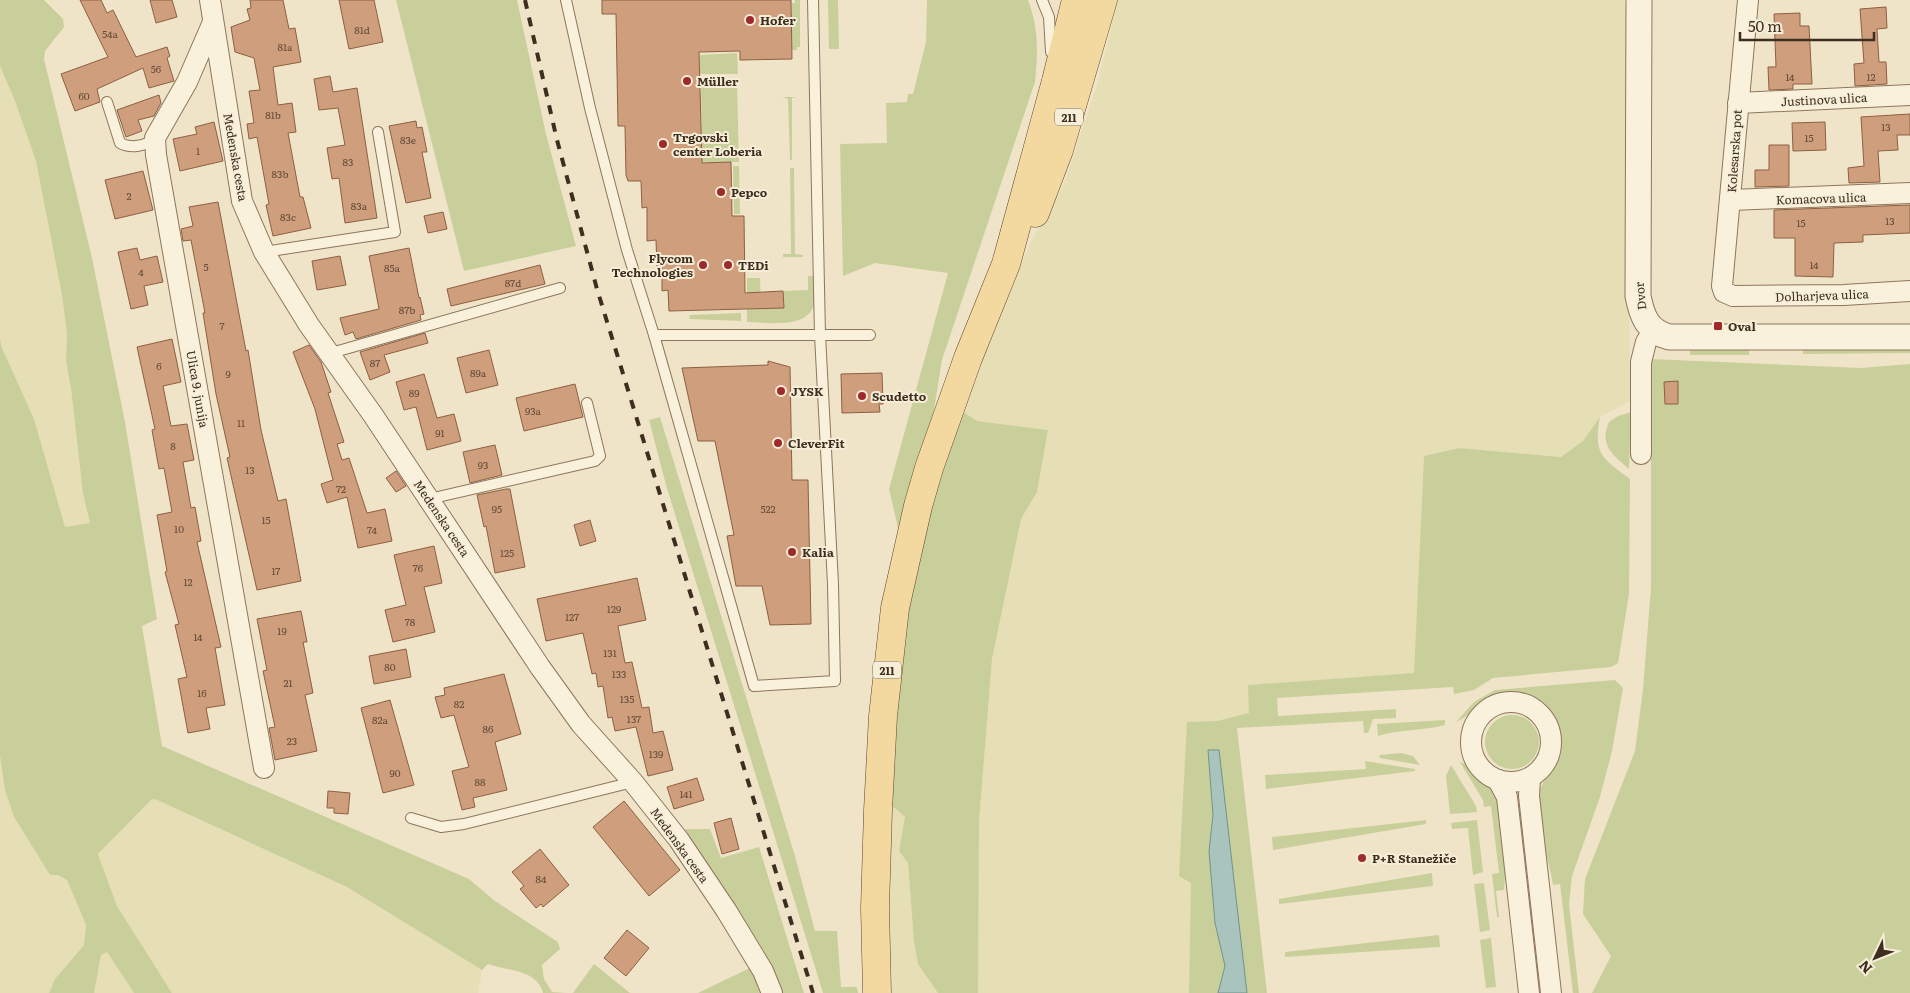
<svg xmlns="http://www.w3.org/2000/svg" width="1910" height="993" font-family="Literata,serif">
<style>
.farmland{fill:#e6deb5}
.green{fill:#c9cf9b}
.water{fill:#a9c4bc;stroke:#6f938a}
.building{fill:#cf9f7d;stroke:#8d5f41}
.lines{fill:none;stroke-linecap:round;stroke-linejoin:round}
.service-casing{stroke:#8d765c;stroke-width:12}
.minor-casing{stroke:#8d765c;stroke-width:22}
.tertiary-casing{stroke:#8d765c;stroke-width:27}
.primary-casing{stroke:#5b4430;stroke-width:29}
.service{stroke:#faf1dc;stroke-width:10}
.minor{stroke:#faf1dc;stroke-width:20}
.tertiary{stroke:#faf1dc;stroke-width:25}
.primary{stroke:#f3d9a0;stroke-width:28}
.rail{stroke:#3d2e20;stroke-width:4;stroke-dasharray:9 9;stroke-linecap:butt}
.poi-dot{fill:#9e2a2b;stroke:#f7eed8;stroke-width:2}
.labels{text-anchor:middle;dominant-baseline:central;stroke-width:4;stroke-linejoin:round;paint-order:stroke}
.number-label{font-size:10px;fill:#624a37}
.shield{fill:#f7eed8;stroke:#756857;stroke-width:1}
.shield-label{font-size:11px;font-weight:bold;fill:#3d2e20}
.poi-label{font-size:12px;font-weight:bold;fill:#3d2e20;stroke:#f7eed8;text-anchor:start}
.street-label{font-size:12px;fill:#3d2e20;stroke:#f7eed8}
</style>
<rect width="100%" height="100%" fill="#f0e4c8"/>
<!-- farmland -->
<g class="farmland">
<path d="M1118,0H1624L1627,19L1630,401L1600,417L1583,441L1561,457L1459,448L1424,456L1414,674L1248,685L1250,713L1217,721L1187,722L1191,882L1189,993H978L979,822L992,659L1021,519L1037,492L1048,430L977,421L962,411L1016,275L1033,238L1064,184L1096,88Z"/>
<path d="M0,66L15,101L36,161L62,295L67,334L66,361L71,388L83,494L90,523L65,528L34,419L2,348L0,339Z"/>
<path d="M0,756L5,790L14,817L50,875H58L67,880L86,925L84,945L55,979L49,993H0Z"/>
<path d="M155,799L347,887L482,970L478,993H172L117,906L98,854L151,800Z"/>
<path d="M889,803L905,817L899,851L908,863L914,942L918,964L938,993H891L888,945Z"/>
<path d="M107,952L134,993H94L101,955Z"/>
</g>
<!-- green -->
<g class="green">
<path d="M0,0H44L63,19L64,27L45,51L44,59L92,258L125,422L157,619L142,626L162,746L469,879L495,901L558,942L560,949L542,965L544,979L552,992L566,993H543C537,969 507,971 488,964L482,970L347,887L155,799L151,800L98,854L117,906L172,993H134L107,952L101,955L94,993H49L55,979L84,945L86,925L67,880L58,875H50L14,817L5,790L0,756V339L2,348L34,419L65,527L90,523L83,494L71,388L66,361L67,334L62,295L36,161L15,101L0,66Z"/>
<path d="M396,0H517L546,134L576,246L464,271Z"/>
<path d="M795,0H800V47H797V50H792V3H795Z"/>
<path d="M828,0H838L839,49H829Z"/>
<path d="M927,0H1028C1039,30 1038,51 1035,82L942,360L931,428L898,528L889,489L948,273L875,263L843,276L840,144L887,143L886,103L907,102L908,94H913L926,42Z"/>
<path d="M737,53L738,74H700V55Z"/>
<path d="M737,84L739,162H702L701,85Z"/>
<path d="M782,97H797L792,98V160H790L788,99Z"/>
<path d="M733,166H739L740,214H734Z"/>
<path d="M790,168H794L795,254L803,255V257H783V254H791Z"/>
<path d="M808,276H813C813,285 815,296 814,304C808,330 766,322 747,322V278H760L761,308H784L783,291L808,290Z"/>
<path d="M741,313V321L689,319L690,315Z"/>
<path d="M1910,346V353L1803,354V347Z"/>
<path d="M1749,347V355H1690V348Z"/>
<path d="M1651,359L1861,368L1910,364V993H1592L1611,956L1583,914L1585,879L1635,751L1643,689L1651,587Z"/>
<path d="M962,411L977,421L1048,430L1037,492L1021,519L992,659L979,822L978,993H938L918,964L914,942L908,863L899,851L905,817L889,803L902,632L935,486Z"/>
<path d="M1631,412L1629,469C1612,455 1599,444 1609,422L1618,416Z"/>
<path d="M660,417L795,856L815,931H837L841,987H857L858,993H823L666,485L649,420Z"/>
<path d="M1600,417C1593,454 1602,458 1630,479L1629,594L1618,663L1611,667L1493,678L1474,690L1454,694L1453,687L1277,698L1278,716L1396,709V718L1373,719L1368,733H1364L1363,721L1237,728L1267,993H1247L1218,750H1208L1213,815L1209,851L1215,923L1225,966L1218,993H1189L1191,883L1179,876L1187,722L1217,721L1249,713L1248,685L1414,673L1424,456L1459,448L1561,457L1583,441Z"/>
<path d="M1615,680L1623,688L1612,751L1600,797L1572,876L1569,904L1579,993H1573L1560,884L1553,885C1549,856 1535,828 1538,798C1540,780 1555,771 1559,754C1569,718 1533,684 1498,695C1481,700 1472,715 1456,722L1474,702L1495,690Z"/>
<circle cx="1512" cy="742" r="27"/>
<path d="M1445,720V725C1423,731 1400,729 1378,736L1377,724Z"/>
<path d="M1401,753L1413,756L1420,765L1380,758L1379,755Z"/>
<path d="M1365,761L1415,769V771L1266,789L1265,775L1366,769Z"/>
<path d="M1460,762L1468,765L1497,796L1507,845L1504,890L1496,891L1499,917H1497L1492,874L1499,873L1491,806L1484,807L1483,800Z"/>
<path d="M1451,765L1476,806L1477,812L1450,814L1446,776Z"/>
<path d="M1524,796L1546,993H1535L1513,797Z"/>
<path d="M1426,820V824L1273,850L1272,837Z"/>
<path d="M1477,820L1483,872L1473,875L1468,828L1452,829L1451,823Z"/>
<path d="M686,829H710L721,858L759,847L804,993H779L684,832Z"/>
<path d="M1432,873L1433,886L1279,904V899Z"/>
<path d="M1484,883L1490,930L1480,932L1474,884Z"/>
<path d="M1439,935L1440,947L1285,957V952Z"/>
<path d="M1491,938L1496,987L1486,988L1480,940Z"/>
<path d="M594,964L630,993H573Z"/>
<path d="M752,967L766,993H698Z"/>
</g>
<!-- water -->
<path class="water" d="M1208,750H1219L1247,993H1218L1225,966L1215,923L1209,851L1213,815Z"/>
<!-- building -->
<g class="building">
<path d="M80,0H101L107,13L113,10L136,57L167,47L170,56L167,58L174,81L149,88L143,68L97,89L100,102L75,111L61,74L108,57Z"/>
<path d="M150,0H172L177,17L156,23Z"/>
<path d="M250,0H283L289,29L295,28L301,62L273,67L278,105L292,103L296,132L288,133L300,197H303L311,228L273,236L266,205L269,204L257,137L249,139L247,124L254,123L249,91L260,90L254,58L235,52L231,27L250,20L247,9L251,8Z"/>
<path d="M339,0H374L383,42L349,49Z"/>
<path d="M602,0H791L792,59L740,60V51L699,52L702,163L731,162L732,216H744L745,293L783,291L784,308L669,311L668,290L662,291V267H657L656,240L647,241V207L642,208L641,181H628L626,175L625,126H618L616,14H602Z"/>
<path d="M1886,7L1887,28L1877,29L1879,62H1886L1887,84L1855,86L1854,64L1864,63L1860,9Z"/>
<path d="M1800,13V26H1809L1812,84H1793V89L1769,90L1768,67H1776L1774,14Z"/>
<path d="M330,76L333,92L357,88L377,218L345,223L339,178L332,179L327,148L345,145L338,108L319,110L314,79Z"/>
<path d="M159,95L161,103L154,116L138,120L142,131L126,137L117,110Z"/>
<path d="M1910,114V135H1897L1898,150L1878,151L1880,182L1849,183L1848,168L1864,166L1861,117Z"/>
<path d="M416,121L417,128L422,127L427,152H422L431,198L406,203L389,126Z"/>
<path d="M214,122L223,161L180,171L173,139L197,134L195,127Z"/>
<path d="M1825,122L1826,150L1793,151L1792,123Z"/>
<path d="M1769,145H1789V186L1755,187V170H1769Z"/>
<path d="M143,171L153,210L115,219L105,180Z"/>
<path d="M218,202L246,351L248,350L261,430L278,501L286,499L301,581L257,590L227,458L230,457L216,394L203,313H205L191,240L183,241L181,229L193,226L189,207Z"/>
<path d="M1910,205V233L1863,235V242L1834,243L1833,277L1795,276V238H1774V210Z"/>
<path d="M443,212L447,229L428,233L424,216Z"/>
<path d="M137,248L140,260L157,256L163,282L144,286L148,305L131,309L118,252Z"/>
<path d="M409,248L419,298L420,297L424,314L420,315L421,320L356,339L353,332L345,335L340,318L379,309L369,256Z"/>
<path d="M340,256L346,285L317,290L312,261Z"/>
<path d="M540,265L545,284L451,306L447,289Z"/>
<path d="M425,333L428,343L384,355L390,372L370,380L360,352Z"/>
<path d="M172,339L181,382L163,386L171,426L187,424L194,460L183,462L191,508L195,507L201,541L197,542L221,647L215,648L225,705L206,708L210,729L188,733L178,679L187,677L175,625L179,624L165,572L167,571L157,515L172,512L164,468L159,469L152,430L155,429L137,347Z"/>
<path d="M309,345L321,362L331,392L328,393L344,442L337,444L342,460L349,458L367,513L385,509L392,541L358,548L347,497L327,503L321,484L333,480L315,409L293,352Z"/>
<path d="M489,350L498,385L466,393L457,358Z"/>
<path d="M768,361L790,367L792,480H808L811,624L770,625L762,586H736L727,536L734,535L715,441H698L682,368L768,365Z"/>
<path d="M882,373L883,404H879L880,412L842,413L841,374Z"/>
<path d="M424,374L437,418L454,414L461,441L427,450L416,407L404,410L396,382Z"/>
<path d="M1678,381V404H1665L1664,382Z"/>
<path d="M575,384L583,417L524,431L516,398Z"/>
<path d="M495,445L502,475L470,483L463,452Z"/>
<path d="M396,471L406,486L396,492L386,478Z"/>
<path d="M506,489H510L525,567L495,573L486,526L484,527L477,495Z"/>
<path d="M590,520L596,541L580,546L574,525Z"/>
<path d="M434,546L442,583L424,587L435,632L393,642L385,610L406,605L394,555Z"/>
<path d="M637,578L646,620L618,626L625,663L632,662L642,708L649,707L653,733L663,731L673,770L648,776L636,727L615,731L612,717L608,718L603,686L598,687L596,673L592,674L583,633L546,641L537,599Z"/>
<path d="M301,611L307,642H303L313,693L305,695L317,751L275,760L269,728L275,727L263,671L267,670L257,619Z"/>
<path d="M406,649L411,677L374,684L369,656Z"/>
<path d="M504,674L521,734L495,742L507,790L473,798L475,807L462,810L452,771L469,767L454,715L441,718L435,697L445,695L444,688Z"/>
<path d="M390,700L414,785L383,793L361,708Z"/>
<path d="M697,778L704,800L674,809L667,787Z"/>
<path d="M328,791L350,793L348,814L334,813V808H327Z"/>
<path d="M624,801L680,870L649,896L593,827Z"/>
<path d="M731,818L739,849L722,854L714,823Z"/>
<path d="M540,849L569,885L543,907L541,904L536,908L520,889L524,886L512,872Z"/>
<path d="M627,930L649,948L626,976L604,958Z"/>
</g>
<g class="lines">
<defs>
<g id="service">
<path d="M566,0L590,108L627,250L654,335L754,686L835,681L833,584L820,335L813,0"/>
<path d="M1042,0L1049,17L1051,52"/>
<path d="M107,102L120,143C131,149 146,146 155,138"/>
<path d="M264,252L395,232L378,132"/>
<path d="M654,335H870"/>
<path d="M331,353L560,288"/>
<path d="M429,499L595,461L600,456L587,403"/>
<path d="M411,818L441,827L464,824L633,782"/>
</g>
<g id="minor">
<path d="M210,0L242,201L264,252L309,325L373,415L540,667L581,724L633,782L679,840L726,910L763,971L772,993"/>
<path d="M1748,0L1722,286L1724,292L1733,296L1844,295L1910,291"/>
<path d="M213,22L187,82L155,138L156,155L264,768"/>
<path d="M1738,103L1910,95"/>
<path d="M1731,200L1910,193"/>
<path d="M1641,454V362L1646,342L1654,330"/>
<circle cx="1511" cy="742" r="40"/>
<path d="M1530,778L1529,796L1551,993"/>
<path d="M1498,780L1507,797L1529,993"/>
</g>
<path id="tertiary" d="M1639,0L1638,296C1642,316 1647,331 1669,337H1910"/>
<g id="primary">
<path d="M1035,213L1059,150L1103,0"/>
<path d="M877,993L875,908L878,810L883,716L895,608L918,506L929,468L968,358L1006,264L1056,81L1076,0"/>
</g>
</defs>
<!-- service casing -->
<use href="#service" class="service-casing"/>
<!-- minor casing -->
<use href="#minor" class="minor-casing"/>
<!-- tertiary casing -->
<use href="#tertiary" class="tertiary-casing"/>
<!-- primary casing -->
<use href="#primary" class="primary-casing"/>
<!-- service -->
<use href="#service" class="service"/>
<!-- minor -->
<use href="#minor" class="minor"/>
<!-- tertiary -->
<use href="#tertiary" class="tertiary"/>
<!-- primary -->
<use href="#primary" class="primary"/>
<!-- rail -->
<path class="rail" d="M525,0L557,140L597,289L813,993"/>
</g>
<!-- markers -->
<g class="poi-dot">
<circle cx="750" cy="20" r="5"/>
<circle cx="687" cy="81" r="5"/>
<circle cx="663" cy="144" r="5"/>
<circle cx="721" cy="192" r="5"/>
<circle cx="703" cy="265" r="5"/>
<circle cx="728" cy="265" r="5"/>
<rect x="1713" y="321" width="10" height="10" rx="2.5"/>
<circle cx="781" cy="391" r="5"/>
<circle cx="862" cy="396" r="5"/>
<circle cx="778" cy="443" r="5"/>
<circle cx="792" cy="552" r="5"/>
<circle cx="1362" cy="858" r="5"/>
</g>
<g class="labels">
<!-- number labels -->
<g class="number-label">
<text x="362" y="29">81d</text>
<text x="110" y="33">54a</text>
<text x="285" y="46">81a</text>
<text x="156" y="68">56</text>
<text x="1790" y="76">14</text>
<text x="1871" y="76">12</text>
<text x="84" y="95">60</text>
<text x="273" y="114">81b</text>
<text x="1886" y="126">13</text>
<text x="1809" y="137">15</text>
<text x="408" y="139">83e</text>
<text x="198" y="150">1</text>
<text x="348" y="161">83</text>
<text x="280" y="173">83b</text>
<text x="129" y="195">2</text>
<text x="359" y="205">83a</text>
<text x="288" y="216">83c</text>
<text x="1890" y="220">13</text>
<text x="1801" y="222">15</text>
<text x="1814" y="264">14</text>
<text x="206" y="266">5</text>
<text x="392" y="267">85a</text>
<text x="141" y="271">4</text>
<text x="513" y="282">87d</text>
<text x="407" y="309">87b</text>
<text x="222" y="325">7</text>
<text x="375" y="362">87</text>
<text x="159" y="365">6</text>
<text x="478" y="372">89a</text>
<text x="228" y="373">9</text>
<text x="414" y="392">89</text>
<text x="533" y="410">93a</text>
<text x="241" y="422">11</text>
<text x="440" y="432">91</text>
<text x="173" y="445">8</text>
<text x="483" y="464">93</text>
<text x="250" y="469">13</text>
<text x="341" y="488">72</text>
<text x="497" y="508">95</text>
<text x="768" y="508">522</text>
<text x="266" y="519">15</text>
<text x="179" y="528">10</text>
<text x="372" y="529">74</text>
<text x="507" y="552">125</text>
<text x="418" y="567">76</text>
<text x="276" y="570">17</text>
<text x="188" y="581">12</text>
<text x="614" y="608">129</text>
<text x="572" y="616">127</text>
<text x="410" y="621">78</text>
<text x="282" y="630">19</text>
<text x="198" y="636">14</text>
<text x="610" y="652">131</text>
<text x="390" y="666">80</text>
<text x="619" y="673">133</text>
<text x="288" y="682">21</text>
<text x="202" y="692">16</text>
<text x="627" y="698">135</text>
<text x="459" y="703">82</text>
<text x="634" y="718">137</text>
<text x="380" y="719">82a</text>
<text x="488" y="728">86</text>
<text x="292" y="740">23</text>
<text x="656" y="753">139</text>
<text x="395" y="772">90</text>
<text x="480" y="781">88</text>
<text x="686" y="793">141</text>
<text x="541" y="878">84</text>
</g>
<!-- shield labels -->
<g class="shield">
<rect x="1055" y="108.5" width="28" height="17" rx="4"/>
<rect x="873" y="661.5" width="28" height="17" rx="4"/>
</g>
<g class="shield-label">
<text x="1069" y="117">211</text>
<text x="887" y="670">211</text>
</g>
<!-- poi labels -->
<g class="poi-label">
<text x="760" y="20">Hofer</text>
<text x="697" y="81">Müller</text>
<text x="673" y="137">Trgovski<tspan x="673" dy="14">center Loberia</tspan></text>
<text x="731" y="192">Pepco</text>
<text x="693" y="258" text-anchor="end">Flycom<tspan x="693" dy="14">Technologies</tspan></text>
<text x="738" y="265">TEDi</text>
<text x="1728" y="326">Oval</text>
<text x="791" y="391">JYSK</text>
<text x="872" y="396">Scudetto</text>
<text x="788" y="443">CleverFit</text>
<text x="802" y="552">Kalia</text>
<text x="1372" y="858">P+R Stanežiče</text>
</g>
<!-- street labels -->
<g class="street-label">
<text transform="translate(1824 99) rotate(-3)">Justinova ulica</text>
<text transform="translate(1734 151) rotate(-86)">Kolesarska pot</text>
<text transform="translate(236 157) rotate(80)">Medenska cesta</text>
<text transform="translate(1821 198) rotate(-2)">Komacova ulica</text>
<text transform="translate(1822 295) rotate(-2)">Dolharjeva ulica</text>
<text transform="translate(1640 296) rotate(-96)">Dvor</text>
<text transform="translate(198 389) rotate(80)">Ulica 9. junija</text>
<text transform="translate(442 518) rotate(56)">Medenska cesta</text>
<text transform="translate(680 845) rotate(54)">Medenska cesta</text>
</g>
</g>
<!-- north arrow -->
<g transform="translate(1875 958) rotate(227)" stroke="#f7eed8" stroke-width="4" paint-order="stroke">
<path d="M0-4L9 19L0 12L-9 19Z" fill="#3d2e20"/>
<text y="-8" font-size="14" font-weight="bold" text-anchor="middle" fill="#3d2e20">N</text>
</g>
<!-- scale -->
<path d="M1740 32v8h134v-8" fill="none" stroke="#3d2e20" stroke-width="2.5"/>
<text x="1748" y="32" font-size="15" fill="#3d2e20" stroke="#f7eed8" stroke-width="4" paint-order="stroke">50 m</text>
</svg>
